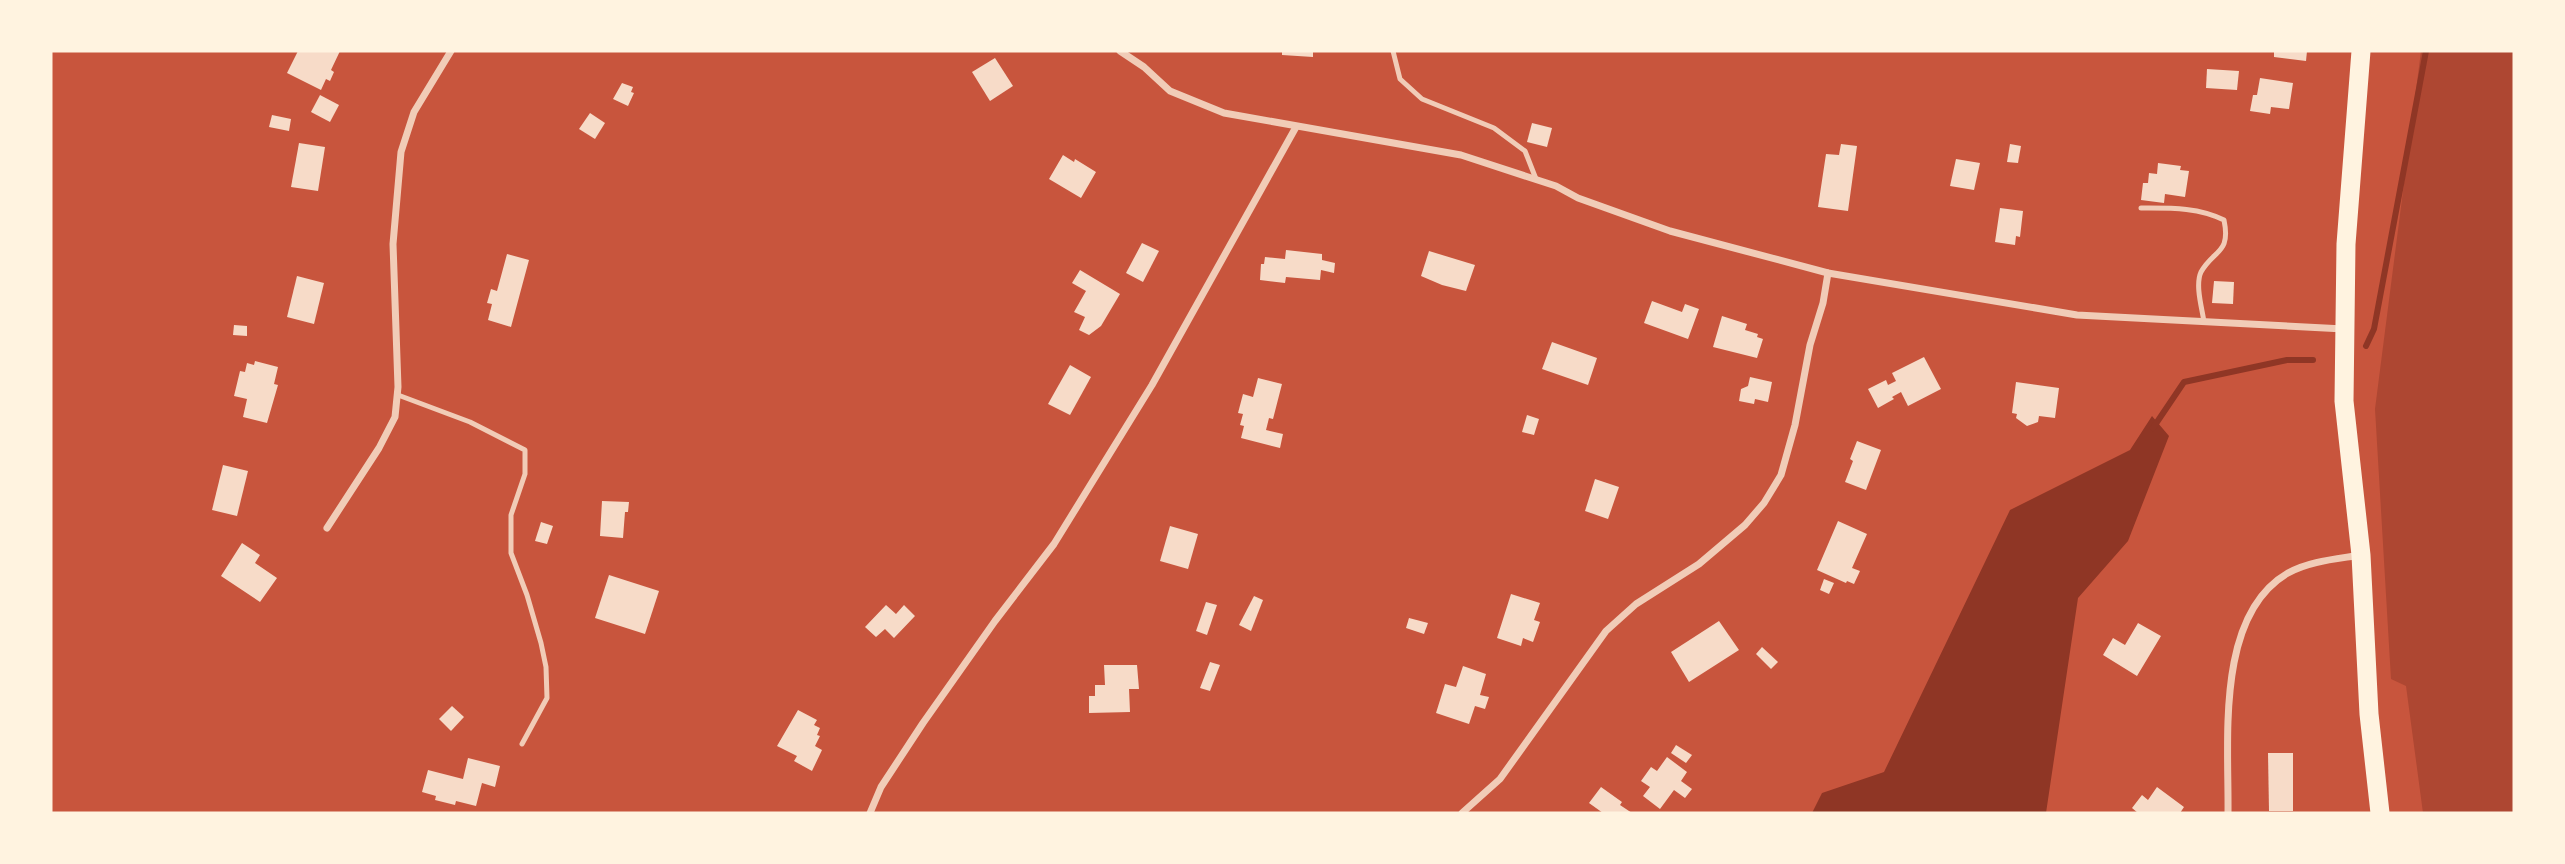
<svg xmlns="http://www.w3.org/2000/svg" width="2565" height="864" font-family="'Titillium Web',sans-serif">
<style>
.green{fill:#ae4732}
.water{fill:#8f3625}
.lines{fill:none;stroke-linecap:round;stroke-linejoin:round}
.stream{stroke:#8f3625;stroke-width:6}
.building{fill:#f7dbc8}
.service{stroke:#f1ccb7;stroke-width:5}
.minor{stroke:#f1ccb7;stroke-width:7}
.trunk{stroke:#fff3e0;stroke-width:19}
</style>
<rect width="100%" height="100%" fill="#c8553d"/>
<!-- green -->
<path class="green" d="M2421,51H2514V813H2423L2406,686L2391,679L2375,409Z"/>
<!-- water -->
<path class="water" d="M2152,416L2169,436L2128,541L2078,598L2046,813H1812L1822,793L1884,772L2010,510L2130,450Z"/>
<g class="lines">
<!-- stream -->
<g class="stream">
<path d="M2366,346L2374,329L2426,51"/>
<path d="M2153,428L2184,382L2287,360H2313"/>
</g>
</g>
<!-- building -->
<g class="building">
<path d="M298,51H340L331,70L334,72L330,81L326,79L321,90L287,73Z"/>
<path d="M1282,51H1313V57L1282,55Z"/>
<path d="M2274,51H2307L2306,61L2274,57Z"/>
<path d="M995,58L1013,86L990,101L972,72Z"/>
<path d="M2207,69L2239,71L2237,90L2206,88Z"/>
<path d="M2260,78L2293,83L2289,109L2271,107L2270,114L2250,111L2253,95H2257Z"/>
<path d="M622,83L633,87L631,92L634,93L628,106L613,99Z"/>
<path d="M320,95L339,105L330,122L311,112Z"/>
<path d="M590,113L605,123L595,139L579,129Z"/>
<path d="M272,115L291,119L289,131L269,127Z"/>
<path d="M1532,123L1552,128L1547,147L1527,142Z"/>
<path d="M299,143L325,147L318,191L291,187Z"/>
<path d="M1841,144L1857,146L1848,211L1818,207L1826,154L1839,155Z"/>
<path d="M2010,144L2021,146L2018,163L2007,162Z"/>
<path d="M1063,155L1074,162L1075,159L1096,172L1081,198L1049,179Z"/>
<path d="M1956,159L1980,163L1974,190L1950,186Z"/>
<path d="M2158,163L2181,166L2180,170L2189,171L2185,197L2165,194L2164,203L2141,200L2143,183H2148L2149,173L2157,174Z"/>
<path d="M2000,208L2023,211L2020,237L2016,236L2015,245L1995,242Z"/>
<path d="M1142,243L1159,251L1143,282L1126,273Z"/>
<path d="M1286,250L1322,254V260L1335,263L1334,273L1321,270L1320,280L1286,277L1285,283L1260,280L1261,264H1264L1265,257L1285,259Z"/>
<path d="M1429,251L1475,265L1466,291L1442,285L1421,276Z"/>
<path d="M507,254L529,260L511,327L488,320L492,304L487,303L491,289L497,291Z"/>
<path d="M1080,270L1120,294L1101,326L1089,335L1079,330L1085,317L1074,312L1086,291L1072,283Z"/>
<path d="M297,276L324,283L314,324L287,317Z"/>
<path d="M2214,281L2234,282L2233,304L2212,303Z"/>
<path d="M1652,301L1682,312L1685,304L1699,309L1688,339L1644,323Z"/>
<path d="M1722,316L1747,324L1745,330L1758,334L1757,337L1763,339L1757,358L1713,347Z"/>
<path d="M234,325L247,326V336L233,335Z"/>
<path d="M1552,342L1597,358L1588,385L1542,369Z"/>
<path d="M1924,357L1941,389L1908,406L1901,392L1892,397L1894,399L1878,408L1868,389L1886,380L1888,385L1896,381L1892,373Z"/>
<path d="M255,361L278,367L274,384L278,385L267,423L243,417L247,399L234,396L240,371L245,372L247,363L254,365Z"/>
<path d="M1070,365L1091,377L1070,415L1048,404Z"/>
<path d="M1750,377L1772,382L1768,402L1755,399L1754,404L1739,401L1741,389L1748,386Z"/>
<path d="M1258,378L1282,384L1273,419L1269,418L1266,430L1283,434L1280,448L1241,438L1244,426L1240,425L1243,414L1238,413L1243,394L1253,397Z"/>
<path d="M2016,382L2059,388L2055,418L2039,416L2038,422L2027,426L2016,418L2017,414L2012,413Z"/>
<path d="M1527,415L1539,419L1534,435L1522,432Z"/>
<path d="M1857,441L1881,450L1866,490L1845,482L1853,461L1850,459Z"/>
<path d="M223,465L248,471L237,516L212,510Z"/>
<path d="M1595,479L1619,487L1608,519L1585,511Z"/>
<path d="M602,501L629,502L628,512H625L623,538L600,536Z"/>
<path d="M1838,521L1867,534L1852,568L1860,571L1854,584L1847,581L1846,583L1817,570Z"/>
<path d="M541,522L553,526L547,544L535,541Z"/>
<path d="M1170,526L1198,534L1188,569L1160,561Z"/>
<path d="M242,543L260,555L255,563L277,578L260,602L221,576Z"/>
<path d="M609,575L659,591L645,634L595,618Z"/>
<path d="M1824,579L1834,583L1829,594L1820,590Z"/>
<path d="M1511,594L1540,603L1534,620L1540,622L1533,642L1523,638L1521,646L1497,638Z"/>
<path d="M1254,596L1263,600L1251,631L1239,625Z"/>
<path d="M1206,602L1217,605L1207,635L1196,631Z"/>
<path d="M886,605L896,614L904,605L915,616L894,638L885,629L876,637L865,627Z"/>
<path d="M1409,618L1428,623L1424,634L1406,628Z"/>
<path d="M1719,621L1739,650L1689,682L1671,652Z"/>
<path d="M2138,623L2161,636L2137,676L2103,655L2113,638L2125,645Z"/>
<path d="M1762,647L1778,662L1771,669L1756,654Z"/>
<path d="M1210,662L1220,665L1210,691L1200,688Z"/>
<path d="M1104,665H1137L1139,689H1129L1130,712L1089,713V696H1095V685H1105Z"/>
<path d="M1463,666L1486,674L1480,695L1489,697L1485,709L1475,706L1469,724L1436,713L1445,684L1456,687Z"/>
<path d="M452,706L464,717L451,731L439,719Z"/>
<path d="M798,710L817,720L814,725L820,728L817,735L820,736L815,746L822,750L812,771L794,761L797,756L777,746Z"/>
<path d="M1676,745L1692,755L1686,763L1671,753Z"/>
<path d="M2268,753H2293V811H2269Z"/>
<path d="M1667,757L1687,772L1681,781L1692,789L1685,798L1674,790L1660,809L1643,796L1650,787L1641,781L1651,767L1657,771Z"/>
<path d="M468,758L500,766L495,787L482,783L476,806L456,801L455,805L435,800L436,796L422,792L428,770L463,779Z"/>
<path d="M1601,787L1622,802L1620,805L1632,813H1603L1589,803Z"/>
<path d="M2157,787L2184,807L2180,813H2138L2132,808L2142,795L2148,800Z"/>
</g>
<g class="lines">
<!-- service -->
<g class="service">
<path d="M1393,51L1400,79L1422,99L1494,128L1525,151L1536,179"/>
<path d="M2141,208C2170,208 2198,207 2224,220C2231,254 2214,249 2201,272C2195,285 2202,308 2204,322"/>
<path d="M398,395L470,422L525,450V474L511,515V553L527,595L541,643L546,667L547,698L522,744"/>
</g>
<!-- minor -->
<g class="minor">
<path d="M1120,51L1144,67L1170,91L1224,113L1461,155L1556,186L1578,198L1670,231L1828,273L2077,315L2344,329"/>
<path d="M327,528L379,448L395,417L398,387L393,244L401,152L414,112L451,51"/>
<path d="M870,813L881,787L923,723L995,621L1054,544L1152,385L1296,127"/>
<path d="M1462,813L1500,779L1606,631L1636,604L1699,564L1745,525L1764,503L1781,475L1795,425L1810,345L1823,303L1828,273"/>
<path d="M2228,813C2229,741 2215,615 2288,573C2309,561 2337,559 2361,555"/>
</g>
<!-- trunk -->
<path class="trunk" d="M2361,51L2346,244L2344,401L2361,555L2369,714L2380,813"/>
</g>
<!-- border -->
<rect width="2565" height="864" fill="none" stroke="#fff3e0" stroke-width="105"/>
</svg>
